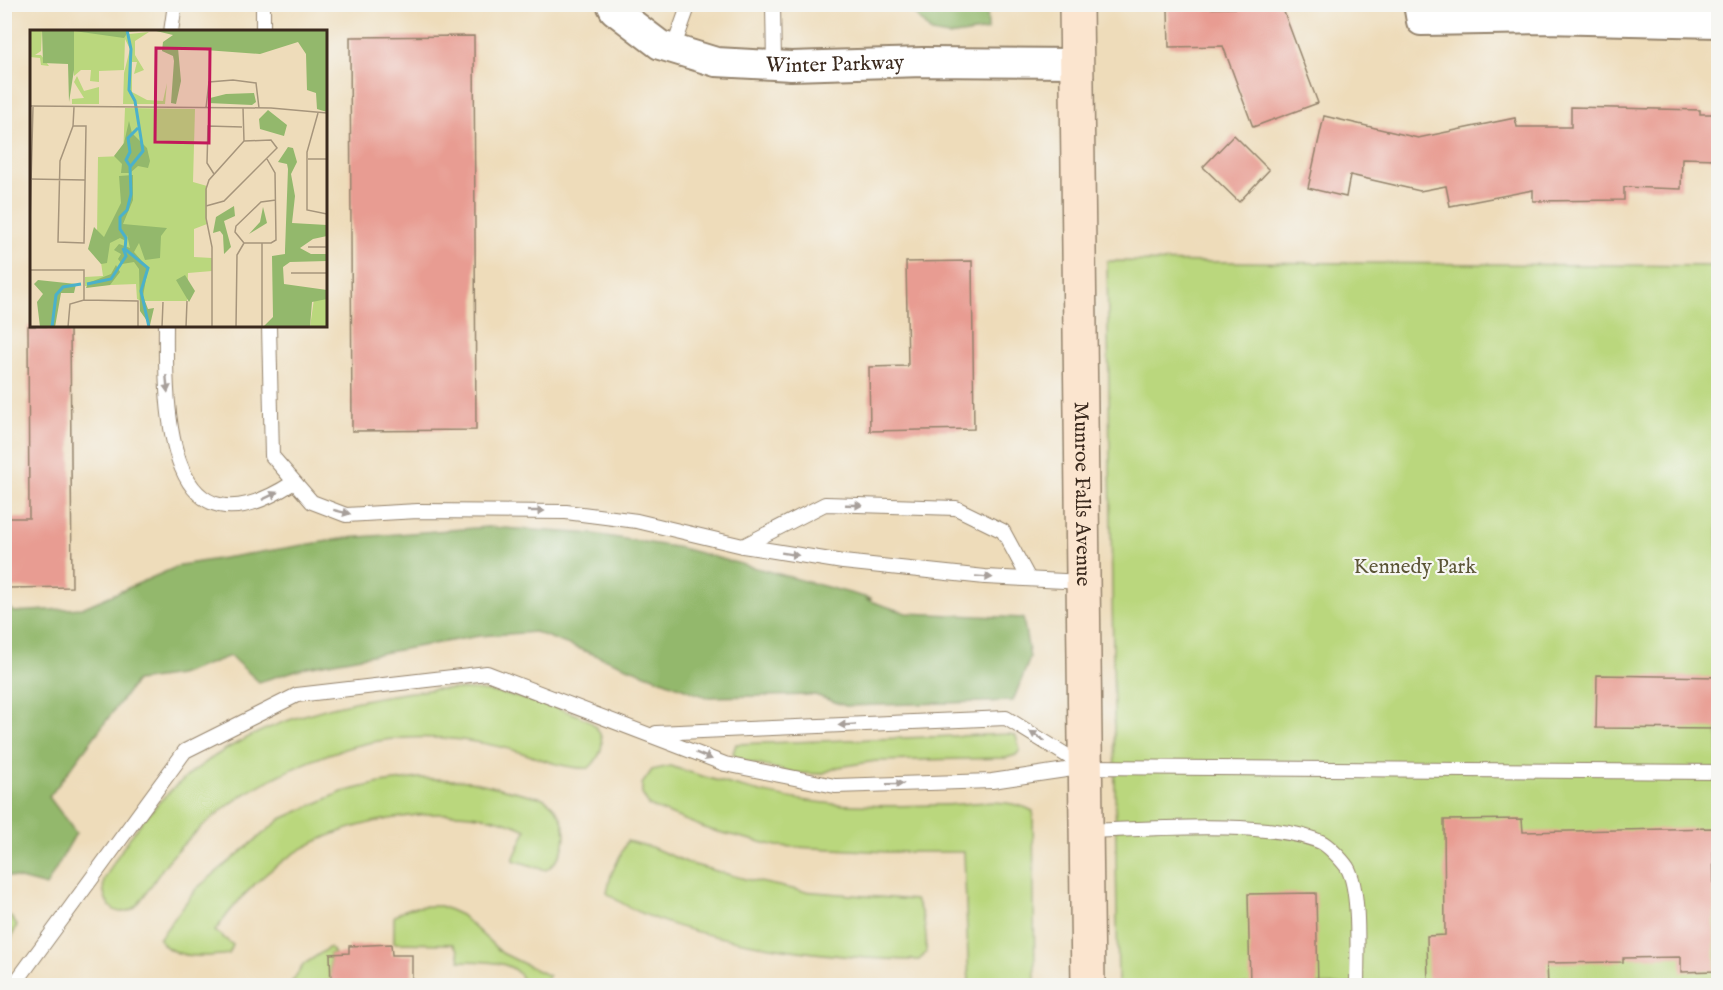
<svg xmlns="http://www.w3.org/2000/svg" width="1723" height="990" font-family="'IM FELL English',serif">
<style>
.green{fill:#bad77d;stroke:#7a804e;stroke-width:1.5}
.forest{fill:#93b86c;stroke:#677145;stroke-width:1.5}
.building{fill:#e89c92}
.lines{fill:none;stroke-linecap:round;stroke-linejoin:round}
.lane-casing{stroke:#94836c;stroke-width:16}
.street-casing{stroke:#94836c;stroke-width:32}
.secondary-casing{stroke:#94836c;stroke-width:36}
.lane{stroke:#fff;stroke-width:14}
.street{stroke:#fff;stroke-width:28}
.secondary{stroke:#fbe5cf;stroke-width:33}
.oneway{fill:#a79f9a}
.labels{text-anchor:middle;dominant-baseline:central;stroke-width:4.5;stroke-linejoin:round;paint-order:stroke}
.street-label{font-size:21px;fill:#3b2a1e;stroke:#f6f6f2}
.park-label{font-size:21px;fill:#5b5536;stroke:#f6f6f2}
.inset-river{fill:none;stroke:#4bb1ca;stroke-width:3}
.inset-road{fill:none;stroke:#a6957c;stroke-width:1.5}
.view{fill:#c2185b;fill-opacity:0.15;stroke:#c2185b;stroke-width:3}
.inset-edge{fill:none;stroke:#3b2a1e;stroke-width:3}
</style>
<rect width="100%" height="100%" fill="#f6f6f2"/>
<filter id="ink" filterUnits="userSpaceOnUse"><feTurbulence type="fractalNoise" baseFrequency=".0167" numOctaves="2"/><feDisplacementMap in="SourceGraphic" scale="12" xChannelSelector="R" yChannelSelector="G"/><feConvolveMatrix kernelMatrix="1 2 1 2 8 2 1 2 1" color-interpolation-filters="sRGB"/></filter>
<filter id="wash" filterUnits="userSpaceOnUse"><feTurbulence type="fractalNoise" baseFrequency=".008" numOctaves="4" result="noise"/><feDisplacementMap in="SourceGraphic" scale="24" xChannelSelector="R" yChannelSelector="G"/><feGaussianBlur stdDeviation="1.35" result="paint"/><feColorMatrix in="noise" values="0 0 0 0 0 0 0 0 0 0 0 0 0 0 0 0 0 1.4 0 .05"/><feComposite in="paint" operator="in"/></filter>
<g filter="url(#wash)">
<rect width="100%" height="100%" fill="#eedcba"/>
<!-- green -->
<g class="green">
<path d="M1107,261L1718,266V985H1118Z"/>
<path d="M437,689C452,689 468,689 483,691C504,693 580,711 593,724C608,739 602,756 589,768C560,770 530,753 501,747C408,726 344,740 260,785C227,803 194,831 169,860C160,870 142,902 134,908C112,921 101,898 104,880C174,745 295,704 437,689Z"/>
<path d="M1010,734L1016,736L1020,750L1016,755L1006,758L876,761L838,767L821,774L795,773L751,763L736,758L733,753L736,744Z"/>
<path d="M670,766C720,782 772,798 825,803C861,807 903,806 939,805C969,805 1006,796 1033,811L1035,985H969L964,852H888L777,846L710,830L649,806L642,794V784L652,770Z"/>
<path d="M419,778L470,781L543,798C570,814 573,852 546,870L513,860L526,830C493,814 453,812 418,815C328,824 267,857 215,931L233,945L229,954C207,957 172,960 159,939L196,889L281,819L342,792L380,783Z"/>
<path d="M627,841L651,847L691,864L745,879L802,891L915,900C925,915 927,934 926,953L919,960C841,960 667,941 607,893L611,875Z"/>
<path d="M441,906L461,915L502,953L549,976L545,983L524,985C519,958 481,962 460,961L458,950L453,944L394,943V917C407,905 425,906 441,906Z"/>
<path d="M5,915L10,916L17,925L5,952Z"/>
<path d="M330,947L334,954H330L331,985L289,986L304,964Z"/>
</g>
<!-- forest -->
<g class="forest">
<path d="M12,5L5,189L4,5Z"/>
<path d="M906,5H987L988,30L948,36L932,33Z"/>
<path d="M488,527L593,534L681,548L872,599L867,600L906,613L1023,618L1030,658L1013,701L846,706L815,695L706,697L535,632L479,636L404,649L307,667L259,682L230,656L179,675L136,681L49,797L76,833L46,886L5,875V604L14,612L82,608L181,565L347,538Z"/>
</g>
<g id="blocks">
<!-- building -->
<g class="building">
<path d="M1243,4H1281L1318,103L1253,127L1223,46L1169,47L1168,9L1243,8Z"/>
<path d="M474,36L476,430L352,431L350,37Z"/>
<path d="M1571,107L1700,110V114H1719L1717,159L1682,158L1681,189L1624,187V200L1533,201V190L1450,206L1446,186L1420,191L1350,175L1346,197L1308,188L1324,116L1418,138L1515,118L1517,127H1571Z"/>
<path d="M1234,135L1269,170L1239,202L1203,167Z"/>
<path d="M972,261L974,429L870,431L869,367L908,366L906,262Z"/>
<path d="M28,326H70L72,587L8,588L7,518H29Z"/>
<path d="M1597,675L1719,677V729L1596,728Z"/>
<path d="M1522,819L1523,832L1713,828L1715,971L1681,972V957L1623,958V962L1547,963L1548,986H1428L1427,936L1445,935L1444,820Z"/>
<path d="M1316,893L1318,986H1250L1248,894Z"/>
<path d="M391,944L392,955H412V986H331L330,954L349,953V946Z"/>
</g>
</g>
</g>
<g filter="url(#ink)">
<use href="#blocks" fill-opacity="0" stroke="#94836c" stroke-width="1.5"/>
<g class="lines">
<defs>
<g id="lane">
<path d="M263,4V32"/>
<path d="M773,4L774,65"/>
<path d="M171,32L175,4"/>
<path d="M673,49L689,4"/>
<path d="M166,326C165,412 166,566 294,482"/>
<path d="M269,326L272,456L312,502L346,515L418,511L566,512L637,521L743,546L843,562L985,577L1084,582"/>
<path d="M743,546L825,504L956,508L1003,531L1029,579"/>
<path d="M656,733L1006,718L1084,766"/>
<path d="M1087,831C1148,829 1266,819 1321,842C1328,845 1342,860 1347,867C1361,889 1357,958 1357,986"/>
<path d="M13,986L185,751L297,695L487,673L725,764L835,786L992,781L1086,767L1718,772"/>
</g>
<g id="street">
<path id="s1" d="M611,4L614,10L660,45L716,62L791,66L923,62L1077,63"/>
<path d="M1418,4L1421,21L1544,19L1718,23"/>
</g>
<g id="secondary">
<path id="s2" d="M1076,4L1088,986"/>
</g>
</defs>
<!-- lane casing -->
<use href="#lane" class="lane-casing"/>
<!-- street casing -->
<use href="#street" class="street-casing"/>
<!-- secondary casing -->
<use href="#secondary" class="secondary-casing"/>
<!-- lane -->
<use href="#lane" class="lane"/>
<!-- street -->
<use href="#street" class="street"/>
<!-- secondary -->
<use href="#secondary" class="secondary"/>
</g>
<!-- one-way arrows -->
<defs><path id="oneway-solid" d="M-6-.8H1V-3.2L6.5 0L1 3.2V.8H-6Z" transform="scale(1.5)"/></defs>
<g class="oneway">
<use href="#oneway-solid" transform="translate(167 384) rotate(85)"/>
<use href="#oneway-solid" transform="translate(270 496) rotate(-26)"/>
<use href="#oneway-solid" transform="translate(854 505) rotate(2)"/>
<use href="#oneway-solid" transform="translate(536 511)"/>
<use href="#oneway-solid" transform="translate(342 512) rotate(14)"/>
<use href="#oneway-solid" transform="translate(790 554) rotate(9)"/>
<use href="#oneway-solid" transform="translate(984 577) rotate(4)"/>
<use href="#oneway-solid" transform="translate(847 725) rotate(177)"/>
<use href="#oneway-solid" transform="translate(1037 736) rotate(-148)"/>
<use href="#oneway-solid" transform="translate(704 756) rotate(22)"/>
<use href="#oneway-solid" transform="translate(895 784) rotate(-2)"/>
</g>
</g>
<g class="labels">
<!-- street labels -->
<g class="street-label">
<text stroke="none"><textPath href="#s1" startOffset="242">Winter Parkway</textPath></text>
<text stroke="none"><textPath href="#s2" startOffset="490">Munroe Falls Avenue</textPath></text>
</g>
<!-- park labels -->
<g class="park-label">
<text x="1415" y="567">Kennedy Park</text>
</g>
</g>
<!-- overview -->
<g transform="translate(30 30)">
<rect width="297" height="297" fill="#eedcba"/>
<path d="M0,0H12L11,21L5,25H11L19,36L11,35L10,28L0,27ZM43,1L89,5L119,2L105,11V25L114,40L104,44L107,32H102V62L117,70L133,71L137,53L135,74H93L94,43L100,19L95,9L94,40L69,41V52L60,51L61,40H51L44,46ZM47,46L54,61L69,57V74H42V69L54,68L44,52ZM95,78L165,79L163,152L177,156V194L164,199V227L182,228V241L158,243L157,271H111L107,269L106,254L55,256V247L73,246L67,205L68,127L93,126ZM284,269H297V297H280Z" fill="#bad77d"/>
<path d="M12,0H120L98,2L94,8L44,1V40L39,72L38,34L13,33ZM122,0H297V82L287,79L286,63L277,60L276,24L268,12L230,24L148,18L151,51L146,74L141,73L144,31L143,26L132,21L133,12L143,5ZM224,63L226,72L222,75L178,73L180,68L196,64ZM238,80L257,95L254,106L230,99L229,89ZM99,91L102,103L117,118L120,131L118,138L108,136L100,143H91L92,134L84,126L94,113ZM258,117L263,118L267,132L261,144L265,166L262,193L297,195V206L283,209L270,218L281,224H297V231L260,232L253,237L254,254L297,260V269L282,272L280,297H233L243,287L242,226L255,224V220L258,139L257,134L248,132ZM103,145V170L93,194L137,198L131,206L130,228L115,230L109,213L104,222L118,238L113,266L118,279L124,278L120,295L110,281L109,239L104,232L92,234L88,229L91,224L84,220L89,214L100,218L97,205L96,211L90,208L80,213L77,233L71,234L58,219L64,197L74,207L91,173L89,146ZM204,176L205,186L194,191L201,217L194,224L193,205L190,201L183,203L186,187ZM233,177L237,193L219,204L230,192ZM86,235L90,242L80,255L56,258L58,253L81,244ZM155,245L165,261L159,272L146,250ZM8,250L46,254L44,263H31L25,297H10L7,272L13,264L4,254Z" fill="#93b86c"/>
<path class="inset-river" d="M97,0L101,19L99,60L105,71L113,121L100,137L101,164L97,180L90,187V199L96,208L95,219L118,238L111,261L119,297M100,136L96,130L100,122L98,108L108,98M57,254L81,249L96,226L93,218M22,297L26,265L33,257L51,254"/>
<path class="inset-road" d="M0,76L241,78L297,83M176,78L179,52L203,50L226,53L229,78M288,83L277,122V180L297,184M43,96H56L54,213L28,212L30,131L43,96L44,77M278,129H297M184,144L177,133L178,96L212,97M0,149L55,150M176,176L194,171L247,118L241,110L214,111M0,194L3,76M214,213H241L246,210L245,143L237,129M214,213L205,202L206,196L231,172L246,170M278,217H297M0,240H54V270M261,243H297M38,297L40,274L54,270L108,271V297M132,297L133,272M156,297L157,271M182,297V217L176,188V159L179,150L214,111L213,78M206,297L207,225L214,213M232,297V213"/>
<path class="view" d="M126,18L180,19L179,113L125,112Z"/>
<rect width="297" height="297" class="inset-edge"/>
</g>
<!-- margin -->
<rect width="1723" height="990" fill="none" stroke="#f6f6f2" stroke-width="24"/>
</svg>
